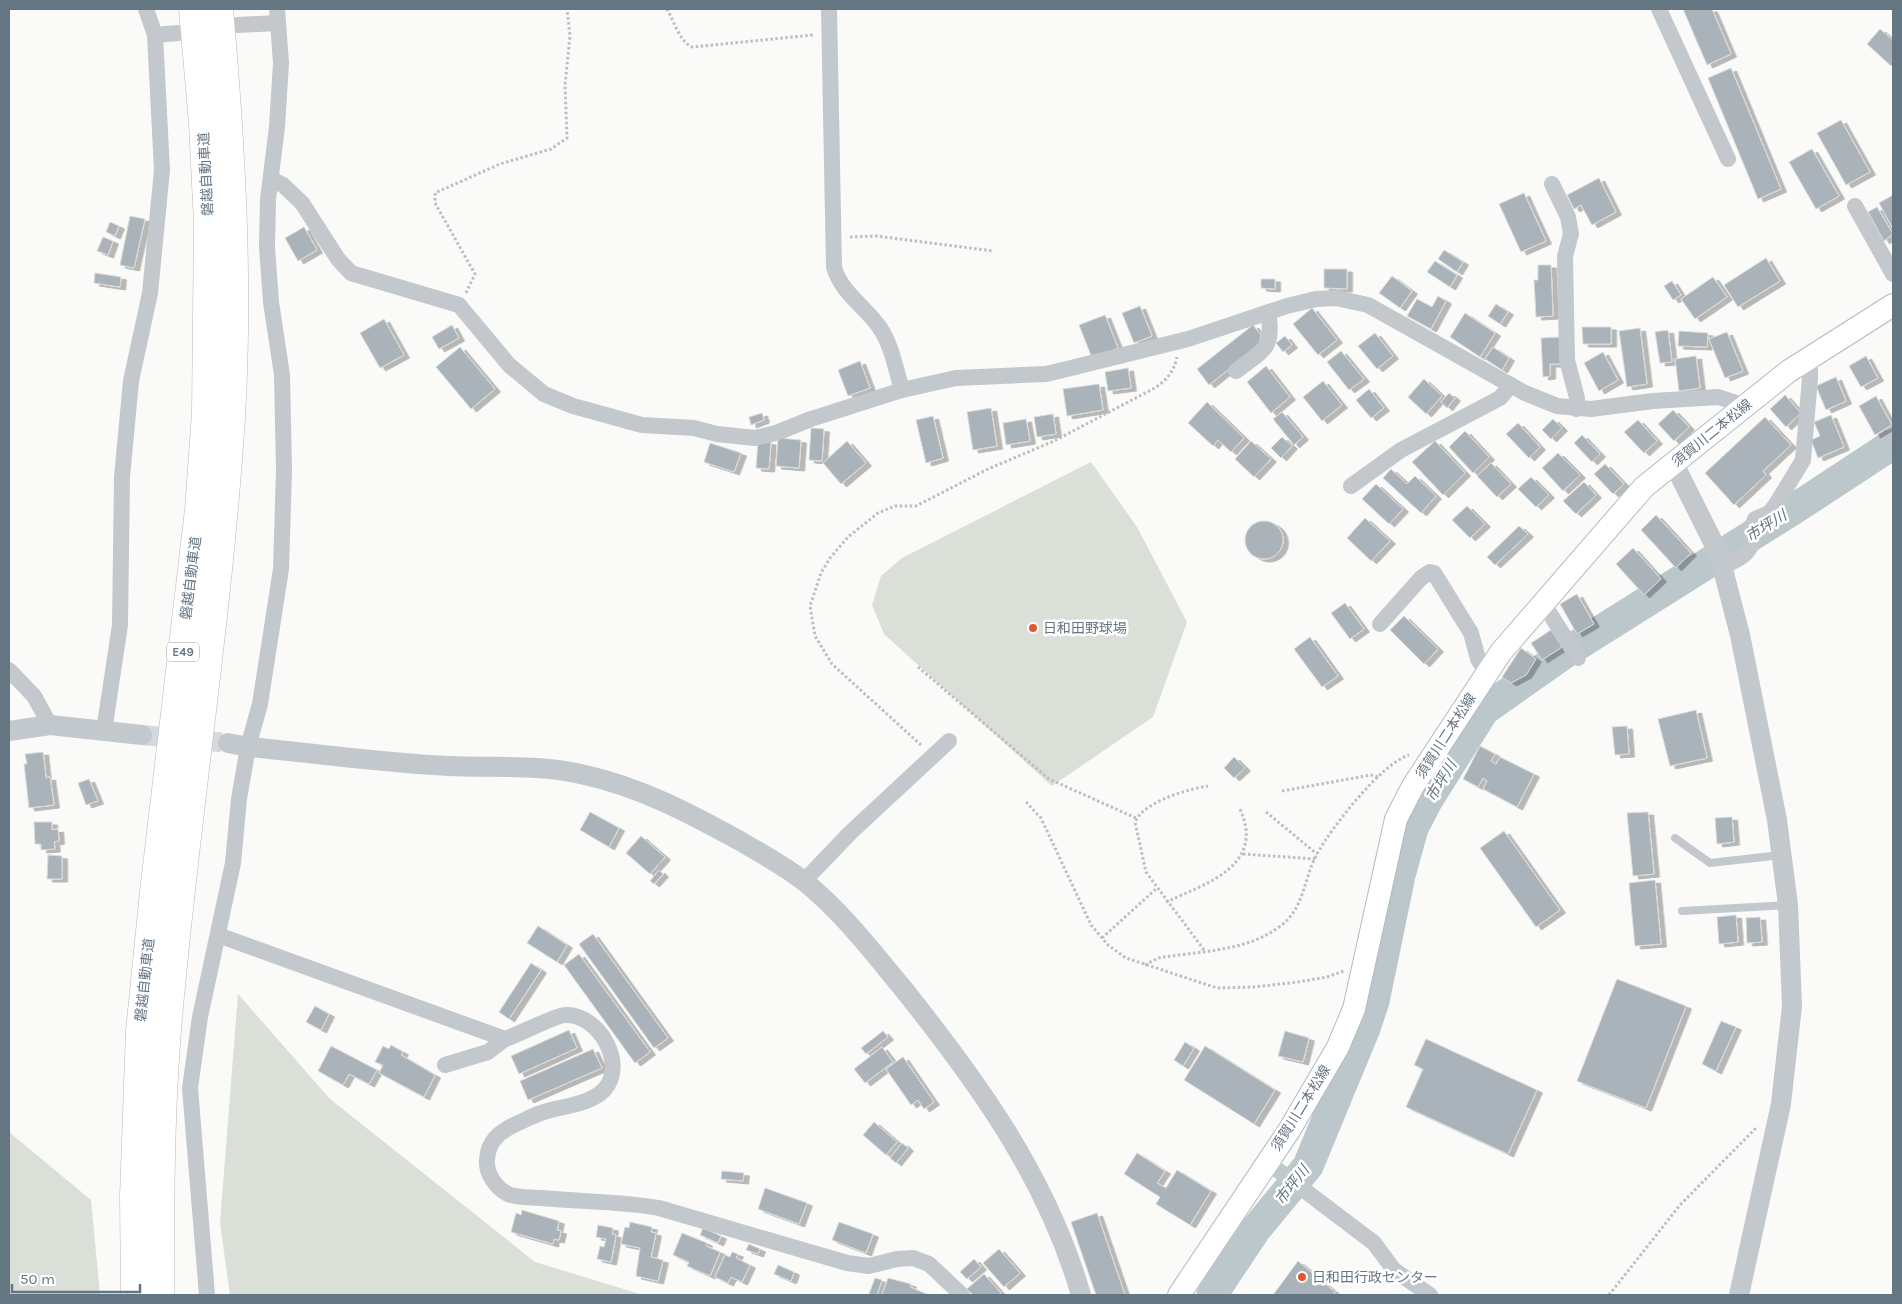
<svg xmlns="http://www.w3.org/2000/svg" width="1902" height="1304" font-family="Karla,'Noto Sans JP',sans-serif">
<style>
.green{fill:#dadfd7}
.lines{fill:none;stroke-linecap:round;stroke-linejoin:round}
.river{stroke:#bbc7cb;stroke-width:31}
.building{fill:#aab3b9;stroke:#dcdcda;filter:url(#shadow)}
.tertiary-tunnel{stroke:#d5d9db;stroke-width:20;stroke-dasharray:20 10;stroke-linecap:butt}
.secondary-casing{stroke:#b3babf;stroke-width:24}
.motorway-casing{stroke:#b4b9bd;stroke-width:29}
.path{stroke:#bbbfc2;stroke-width:3;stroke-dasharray:2.5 2.5;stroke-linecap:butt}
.service{stroke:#c3c8cc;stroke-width:8}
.minor{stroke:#c3c8cc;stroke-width:16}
.tertiary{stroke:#c3c8cc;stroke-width:20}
.secondary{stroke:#fff;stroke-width:22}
.motorway{stroke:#fff;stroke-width:28}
.poi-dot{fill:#e4572e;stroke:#fff;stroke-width:2}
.labels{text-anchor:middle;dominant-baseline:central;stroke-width:5;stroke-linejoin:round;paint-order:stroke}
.shield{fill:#fff;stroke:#939fa8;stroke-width:1}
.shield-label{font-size:12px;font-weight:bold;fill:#657683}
.street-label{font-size:14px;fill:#657683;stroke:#fff}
.poi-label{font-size:14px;fill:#657683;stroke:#fff;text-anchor:start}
.water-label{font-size:15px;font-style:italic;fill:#60757c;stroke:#fff}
</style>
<defs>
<filter id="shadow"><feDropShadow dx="5.5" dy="3" stdDeviation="0" flood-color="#0004"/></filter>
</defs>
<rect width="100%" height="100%" fill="#fafaf8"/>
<!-- green -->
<g class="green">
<path d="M1091,462L1137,527L1187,622L1153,717L1052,786L884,634L872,605L881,576L902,558Z"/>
<path d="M238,994L330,1099L535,1262L643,1295H230L220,1223Z"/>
<path d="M9,1132L91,1200L100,1295H9Z"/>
</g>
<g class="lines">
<!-- river -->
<path class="river" d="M1212,1295L1256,1229L1308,1166L1365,1028L1374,1001L1400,875L1413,828L1427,801L1484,710L1565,653L1794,509L1893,444"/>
</g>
<!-- building -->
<g class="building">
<path d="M1683,9H1712L1731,54L1707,65Z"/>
<path d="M1880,29L1893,40V64L1891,66L1867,44Z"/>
<path d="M1731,68L1781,189L1758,199L1708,78Z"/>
<path d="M1841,120L1870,172L1846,185L1817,133Z"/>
<path d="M1812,149L1839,196L1816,209L1789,162Z"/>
<path d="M1599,178L1616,212L1592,225L1581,205L1574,209L1567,195Z"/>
<path d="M1524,193L1546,241L1521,252L1499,204Z"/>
<path d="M1893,195V229L1879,203Z"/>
<path d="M1877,207L1893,234L1884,241L1868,212Z"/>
<path d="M130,216L145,219L134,268L120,265Z"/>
<path d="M110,222L119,226L115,236L106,232Z"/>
<path d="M304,227L317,250L298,261L285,238Z"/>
<path d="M103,237L113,241L108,255L97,251Z"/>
<path d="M1444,250L1463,262L1457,272L1438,259Z"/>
<path d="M1766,258L1780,281L1738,307L1724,285Z"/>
<path d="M1435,261L1457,275L1450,287L1427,272Z"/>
<path d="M1538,265H1551L1553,316L1536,317L1534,280H1538Z"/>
<path d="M1324,269H1347V289L1324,288Z"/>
<path d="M95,273L121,277L120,287L94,283Z"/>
<path d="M1392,276L1412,291L1400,308L1379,293Z"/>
<path d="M1713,277L1727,297L1695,319L1681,299Z"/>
<path d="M1261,279H1275V289L1261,288Z"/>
<path d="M1672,281L1681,295L1673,300L1664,286Z"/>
<path d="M1438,296L1446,301L1431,329L1407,316L1417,299L1432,307Z"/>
<path d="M1496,304L1508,312L1500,324L1488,316Z"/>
<path d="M1140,306L1152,336L1134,343L1122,313Z"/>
<path d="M1312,308L1337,340L1318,355L1293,324Z"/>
<path d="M1465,313L1495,333L1480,357L1450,337Z"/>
<path d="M1105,315L1118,348L1092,358L1079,325Z"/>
<path d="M384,319L404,355L380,368L360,333Z"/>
<path d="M452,325L459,338L439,349L432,337Z"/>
<path d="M1253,325L1261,335L1259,345L1209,385L1197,369Z"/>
<path d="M1582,327H1611V344H1583Z"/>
<path d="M1640,328L1647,384L1627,387L1619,331Z"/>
<path d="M1668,330L1672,362L1660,363L1655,332Z"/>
<path d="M1679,331L1708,333L1707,347L1678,346Z"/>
<path d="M1727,332L1743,371L1725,378L1709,339Z"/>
<path d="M1375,333L1393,356L1377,369L1358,346Z"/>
<path d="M1285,336L1292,345L1283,352L1276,343Z"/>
<path d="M1561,337L1562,364H1550V376L1543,377L1541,338Z"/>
<path d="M460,347L495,389L471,409L436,367Z"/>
<path d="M1493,347L1509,358L1502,370L1485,359Z"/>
<path d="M1341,351L1364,379L1349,390L1327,362Z"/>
<path d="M1603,352L1618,380L1599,391L1584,363Z"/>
<path d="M1696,356L1700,388L1679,391L1675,359Z"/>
<path d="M1866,356L1878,378L1861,387L1849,366Z"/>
<path d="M860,361L870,388L848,396L838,370Z"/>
<path d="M1266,366L1290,397L1271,413L1247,382Z"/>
<path d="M1128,368L1131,388L1108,391L1105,372Z"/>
<path d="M1836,377L1846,401L1826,410L1816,386Z"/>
<path d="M1424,379L1442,396L1426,414L1408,397Z"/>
<path d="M1323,381L1342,405L1322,421L1303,397Z"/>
<path d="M1099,384L1103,410L1067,416L1063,389Z"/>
<path d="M1369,389L1384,408L1371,418L1356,400Z"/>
<path d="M1449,393L1455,398L1447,408L1441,402Z"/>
<path d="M1785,395L1801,413L1786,427L1770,409Z"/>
<path d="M1876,396L1892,425L1875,435L1859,406Z"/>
<path d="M1207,402L1244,438L1231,452L1218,440L1213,446L1188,423Z"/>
<path d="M991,408L997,446L973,450L967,412Z"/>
<path d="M1673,410L1689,427L1674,441L1658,424Z"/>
<path d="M1282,412L1303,437L1294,445L1273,419Z"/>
<path d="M762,413L764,420L751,425L749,417Z"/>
<path d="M1053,414L1056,434L1037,437L1034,417Z"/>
<path d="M1831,415L1844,447L1818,458L1811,440L1820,436L1814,422Z"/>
<path d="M933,416L943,458L926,463L916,420Z"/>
<path d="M1765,417L1791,445L1763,471L1766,475L1734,505L1705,473Z"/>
<path d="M1026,419L1030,441L1006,445L1003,423Z"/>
<path d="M1553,419L1562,428L1551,439L1542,430Z"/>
<path d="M1638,420L1657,441L1644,453L1624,432Z"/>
<path d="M1518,423L1540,447L1529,458L1506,434Z"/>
<path d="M811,428L824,429L822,461L809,460Z"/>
<path d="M1465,431L1489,457L1473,473L1449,447Z"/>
<path d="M1582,435L1600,454L1592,462L1574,443Z"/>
<path d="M1282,437L1292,446L1281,458L1271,448Z"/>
<path d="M778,438L801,440L799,468L776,466Z"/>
<path d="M758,441L771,442L769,469L756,468Z"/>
<path d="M847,441L866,463L841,484L823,463Z"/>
<path d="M1251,441L1271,459L1254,477L1235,459Z"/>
<path d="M1435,441L1465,473L1443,495L1412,462Z"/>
<path d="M710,443L741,453L734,472L704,462Z"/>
<path d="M1558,453L1580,475L1563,491L1542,468Z"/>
<path d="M1491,463L1511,484L1497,497L1477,476Z"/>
<path d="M1605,464L1624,484L1613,494L1594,474Z"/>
<path d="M1391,469L1407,484L1415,476L1436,496L1421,513L1383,478Z"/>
<path d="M1531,477L1549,495L1536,507L1518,489Z"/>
<path d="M1584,482L1596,495L1576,514L1563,501Z"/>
<path d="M1376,484L1403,509L1389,524L1362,499Z"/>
<path d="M1467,506L1485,524L1470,538L1452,520Z"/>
<path d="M1656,515L1691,553L1676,568L1641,530Z"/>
<path d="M1365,518L1390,541L1371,561L1347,538Z"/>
<circle cx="1264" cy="540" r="19"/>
<path d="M1519,526L1528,534L1495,565L1487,557Z"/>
<path d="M1633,548L1661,579L1644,595L1616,564Z"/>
<path d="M1577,594L1594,624L1577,634L1560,604Z"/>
<path d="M1345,603L1364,629L1350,639L1331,613Z"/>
<path d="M1404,616L1438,649L1424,664L1390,630Z"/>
<path d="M1551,630L1562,647L1542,660L1531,643Z"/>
<path d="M1310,637L1338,676L1322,687L1294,649Z"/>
<path d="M1521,648L1536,659L1526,675L1511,683L1502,677Z"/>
<path d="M1696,710L1707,758L1670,766L1658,719Z"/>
<path d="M1627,726L1629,754L1615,755L1612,727Z"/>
<path d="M1480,746L1495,754L1491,761L1496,764L1500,757L1534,774L1517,807L1483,789L1487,781L1483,778L1478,787L1463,779Z"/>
<path d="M43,752L46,778L50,777L54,805L29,808L24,764H27L25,754Z"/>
<path d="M1234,757L1245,768L1234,778L1224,768Z"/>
<path d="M89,779L98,801L86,805L78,783Z"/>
<path d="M590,812L619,828L609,847L580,830Z"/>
<path d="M1648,812L1654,874L1633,876L1627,813Z"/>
<path d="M1732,817L1734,842L1717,844L1715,818Z"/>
<path d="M34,822H52V830L58,829L59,841L54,842L55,849L41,850V844H35Z"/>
<path d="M1504,831L1560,910L1536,927L1480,848Z"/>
<path d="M641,836L665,857L650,874L626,853Z"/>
<path d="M48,855L62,856V879H47Z"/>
<path d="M659,870L663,874L654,884L650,881Z"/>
<path d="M1655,880L1661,944L1635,946L1629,883Z"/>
<path d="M1736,915L1738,942L1719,944L1717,917Z"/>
<path d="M1760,917L1762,942L1747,943L1746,918Z"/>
<path d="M538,926L567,945L557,962L527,943Z"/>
<path d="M593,934L668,1038L654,1048L579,944Z"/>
<path d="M579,954L650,1052L635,1063L564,965Z"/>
<path d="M531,963L541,970L509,1019L499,1012Z"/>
<path d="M1617,979L1686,1006L1646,1108L1577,1081Z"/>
<path d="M315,1006L329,1014L321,1030L306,1022Z"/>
<path d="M1721,1021L1736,1027L1716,1071L1702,1064Z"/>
<path d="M569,1030L577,1048L519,1074L511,1056Z"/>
<path d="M883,1031L888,1037L866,1054L861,1048Z"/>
<path d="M1285,1031L1309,1038L1303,1062L1278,1056Z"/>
<path d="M1426,1039L1537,1090L1508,1154L1406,1107L1423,1069L1414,1065Z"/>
<path d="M1185,1042L1194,1048L1183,1066L1174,1060Z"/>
<path d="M391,1045L403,1052L401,1055L435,1075L424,1097L379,1073L383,1065L375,1062L383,1046L389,1049Z"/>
<path d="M331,1046L377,1070L369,1084L349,1074L343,1085L318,1071Z"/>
<path d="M1205,1046L1275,1090L1254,1124L1184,1080Z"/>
<path d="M882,1047L893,1062L865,1083L854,1069Z"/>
<path d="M593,1049L602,1068L528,1100L520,1081Z"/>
<path d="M903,1057L934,1102L924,1109L918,1100L911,1105L886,1069Z"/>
<path d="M874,1122L897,1142L886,1155L863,1135Z"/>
<path d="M902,1143L908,1148L896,1163L890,1158Z"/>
<path d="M1137,1153L1165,1171L1157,1183L1166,1188L1177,1170L1211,1191L1190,1225L1156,1204L1160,1197L1124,1174Z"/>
<path d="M722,1171L744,1173L743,1181L721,1179Z"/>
<path d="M765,1188L807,1203L799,1224L758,1209Z"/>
<path d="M522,1210L559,1221L557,1230L561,1231L559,1240L554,1239L553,1244L511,1232L516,1213L521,1215Z"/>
<path d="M1097,1213L1125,1295H1096L1071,1222Z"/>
<path d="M630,1222L652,1227L651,1232L656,1233L651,1257L663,1260L658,1281L636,1276L640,1248L621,1244L625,1227L629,1228Z"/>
<path d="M839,1222L873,1234L866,1253L832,1240Z"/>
<path d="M598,1225L613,1228L612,1234L616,1235L611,1262L597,1259L600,1246L604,1247L606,1239L596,1237Z"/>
<path d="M703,1228L721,1236L718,1243L700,1235Z"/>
<path d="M682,1233L707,1243L706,1246L720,1252L710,1276L687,1266L689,1262L673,1255Z"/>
<path d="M749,1244L760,1249L758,1254L746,1250Z"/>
<path d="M999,1249L1020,1273L1004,1287L983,1263Z"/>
<path d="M732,1252L738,1254L736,1258L750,1265L742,1282L731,1277L728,1283L715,1277L725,1255L730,1257Z"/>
<path d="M974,1259L981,1267L967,1279L960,1272Z"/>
<path d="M1298,1261L1335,1292L1333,1295H1273Z"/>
<path d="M778,1265L794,1272L791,1281L774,1274Z"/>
<path d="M984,1274L1001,1293L998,1295H973L967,1289Z"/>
<path d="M875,1278L882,1280L877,1295H874L869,1294Z"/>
<path d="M888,1278L911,1284L910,1287L929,1295H882Z"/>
</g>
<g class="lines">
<!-- tertiary-tunnel -->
<path class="tertiary-tunnel" d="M142,735L228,743"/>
<defs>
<path id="secondary" d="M1179,1295L1290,1129L1338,1047L1354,1009L1396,819L1413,786L1501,652L1644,487L1789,371L1893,305"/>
<g id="motorway">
<path d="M135,1295L134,1196L140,1031L154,892L199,510L206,413L208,223L203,123L193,9"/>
<path d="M160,1295C160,1207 160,1118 167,1030C184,825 218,622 231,417C239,281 231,144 219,9"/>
</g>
</defs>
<!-- secondary casing -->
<use href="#secondary" class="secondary-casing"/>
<!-- motorway casing -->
<use href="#motorway" class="motorway-casing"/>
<!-- path -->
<g class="path">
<path d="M667,9C674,21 679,41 692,47L813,35"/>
<path d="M850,237L876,236L993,251"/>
<path d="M466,293L475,274L435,203V193L500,164L551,149L567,138L565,85L570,36L567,9"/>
<path d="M918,667L1049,779L1136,818"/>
<path d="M921,745L832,664L815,636L810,606L821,573L830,558L848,537L878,513L895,506H916L988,469L1054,441L1151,390C1164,383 1174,373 1177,357"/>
<path d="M1282,791L1371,775L1378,777"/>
<path d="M1026,802L1041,818L1091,925L1108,945L1126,958L1217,988L1254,987L1298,982L1327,977L1344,971"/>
<path d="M1266,812L1317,854"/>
<path d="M1243,854L1315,859"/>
<path d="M1166,902C1208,883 1267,865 1239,807"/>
<path d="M1102,938L1156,889"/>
<path d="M1204,950L1146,872L1135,822C1143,802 1188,789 1208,786"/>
<path d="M1145,965L1158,958C1198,951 1246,952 1279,927C1305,909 1303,879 1317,854C1331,828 1382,763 1409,755"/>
<path d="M1609,1295L1680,1205L1757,1127"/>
</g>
<!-- service -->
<g class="service">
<path d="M1675,838L1710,863L1781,855"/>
<path d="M1682,911L1788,905"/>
</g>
<!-- minor -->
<g class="minor">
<path d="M829,9L834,267C841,293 866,307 880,328C892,346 896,370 902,390"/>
<path d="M1659,9L1728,159"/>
<path d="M238,25L277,23"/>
<path d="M155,35L178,33"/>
<path d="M271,179L283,185L302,203L338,259L351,273L459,305L509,365L544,394L573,406L642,425L694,428L717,434L755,438L776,433L811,419L902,390L956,378L1046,374L1067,369L1188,339L1287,306L1316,299L1336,298L1368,305L1525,393L1557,406L1591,409L1653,401L1718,397L1746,406"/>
<path d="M1552,184L1568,217L1571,234L1565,256L1567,360L1577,398L1576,409"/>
<path d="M1855,206L1893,274"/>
<path d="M1236,371C1263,350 1275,349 1268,312"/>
<path d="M1351,486L1401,450L1500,398L1511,385"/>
<path d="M1722,567C1733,562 1749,556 1752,542C1753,534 1751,528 1755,519L1769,513L1775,506L1803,460L1810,378V366L1806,359"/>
<path d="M1543,603L1578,658"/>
<path d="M1380,624L1421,578L1430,572L1434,573L1471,633L1478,659L1487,673"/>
<path d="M9,670L34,696L50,725"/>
<path d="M104,731L120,625L122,477L131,381L150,293L162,170L155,35L146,9"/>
<path d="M804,881L850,833L949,741"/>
<path d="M218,935L505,1039C518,1035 556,1015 565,1015C598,1013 628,1064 604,1090C589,1105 562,1106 544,1112C534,1115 525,1120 516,1124C499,1132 488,1141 487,1160C486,1174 496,1188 508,1194C517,1198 531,1197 542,1198C581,1202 620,1201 659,1208L847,1263L869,1266L897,1259L913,1258L929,1264L962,1295"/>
<path d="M445,1065L488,1052L505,1039"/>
<path d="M1267,1162L1374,1243L1394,1270L1430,1295"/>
<path d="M207,1295L190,1088L200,1017L233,863L239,799L248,747L260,704L281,569L284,470L282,375L271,302L267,247L268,199L277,127L281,63L277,9"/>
</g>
<!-- tertiary -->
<g class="tertiary">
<path d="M1674,464L1719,554L1740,635L1777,820L1788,905L1792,1006L1785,1068L1781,1104L1739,1295"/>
<path d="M9,731L50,725L142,735"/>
<path d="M228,743L248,747C315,753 382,763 449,766C494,768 541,764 585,775C640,787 691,814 740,841C762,854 785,866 805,882C842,912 871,950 901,986C977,1081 1047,1177 1081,1295"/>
</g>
<!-- secondary -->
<use href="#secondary" class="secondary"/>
<!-- motorway -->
<use href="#motorway" class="motorway"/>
</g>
<!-- markers -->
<g class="poi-dot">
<circle cx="1033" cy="628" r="5"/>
<circle cx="1302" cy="1277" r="5"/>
</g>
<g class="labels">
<!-- shield labels -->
<rect class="shield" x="167" y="642.5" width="32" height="19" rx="4"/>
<g class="shield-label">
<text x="183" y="652">E49</text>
</g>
<!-- street labels -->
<g class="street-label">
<text transform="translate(206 174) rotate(-93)">磐越自動車道</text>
<text transform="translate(1712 433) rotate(-39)">須賀川二本松線</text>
<text transform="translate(191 578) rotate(-83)">磐越自動車道</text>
<text transform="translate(1446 736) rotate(-57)">須賀川二本松線</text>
<text transform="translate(145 980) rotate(-84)">磐越自動車道</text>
<text transform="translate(1301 1108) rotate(-58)">須賀川二本松線</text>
</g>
<!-- poi labels -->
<g class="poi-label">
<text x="1043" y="628">日和田野球場</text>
<text x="1312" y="1277">日和田行政センター</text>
</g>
<!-- water labels -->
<g class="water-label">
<text transform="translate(1766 526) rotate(-32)">市坪川</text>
<text transform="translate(1441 781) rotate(-59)">市坪川</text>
<text transform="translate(1292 1185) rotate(-52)">市坪川</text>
</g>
</g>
<!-- border -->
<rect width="1902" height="1304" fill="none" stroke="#657683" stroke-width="20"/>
<!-- scale -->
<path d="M12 1284v8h128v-8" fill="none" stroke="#657683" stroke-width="2.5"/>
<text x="20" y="1284" font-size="15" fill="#657683" stroke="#ffffff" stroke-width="4" paint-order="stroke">50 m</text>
</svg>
